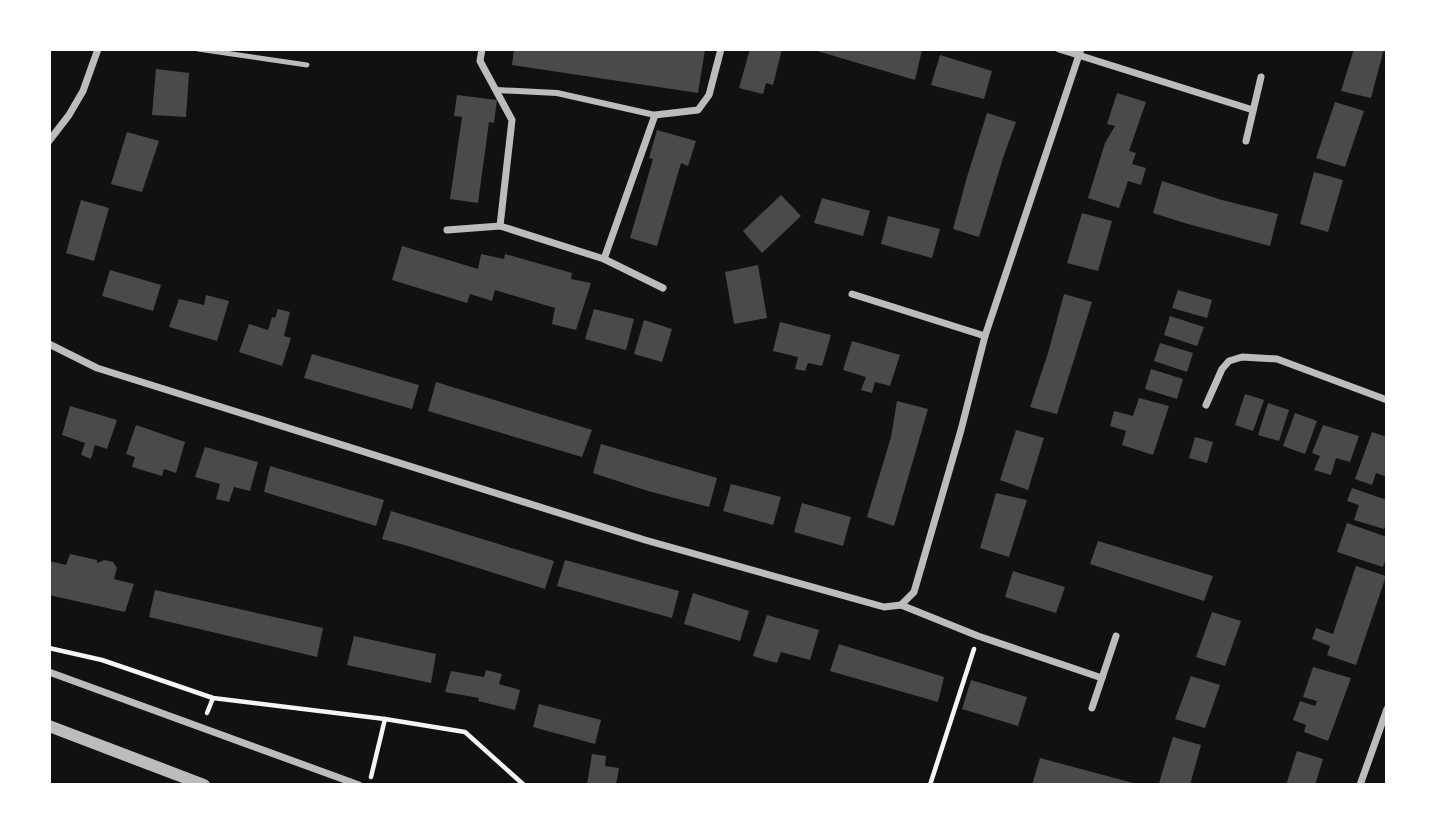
<svg xmlns="http://www.w3.org/2000/svg" width="1436" height="834" font-family="'Asap Condensed',sans-serif">
<style>
.building{fill:#4a4a4a}
.lines{fill:none;stroke-linecap:round;stroke-linejoin:round}
.path{stroke:#f5f5f5;stroke-width:4.5}
.service{stroke:#bcbcbc;stroke-width:5}
.pedestrian{stroke:#bcbcbc;stroke-width:6}
.minor{stroke:#bcbcbc;stroke-width:7}
.tertiary{stroke:#bcbcbc;stroke-width:12}
</style>
<rect width="100%" height="100%" fill="#111"/>
<!-- building -->
<g class="building">
<path d="M514,49H699L705,50L698,93L512,65Z"/>
<path d="M750,49H782L773,85L766,83L763,94L739,88Z"/>
<path d="M917,49L922,50L915,80L814,50Z"/>
<path d="M1354,49H1384L1371,98L1341,91Z"/>
<path d="M940,55L992,71L984,99L931,85Z"/>
<path d="M156,69L189,73L186,117L152,115Z"/>
<path d="M1117,93L1146,102L1129,151L1136,153L1132,164L1146,168L1141,185L1128,181L1119,208L1088,198L1105,143L1115,126L1107,124Z"/>
<path d="M457,95L497,100L494,123L489,122L478,203L450,199L462,117L454,116Z"/>
<path d="M1335,102L1364,111L1345,167L1316,158Z"/>
<path d="M987,113L1016,122L1004,155L979,237L953,229L967,177Z"/>
<path d="M657,130L696,141L688,166L681,163L657,246L630,238L653,159L649,158Z"/>
<path d="M127,132L159,141L142,192L111,184Z"/>
<path d="M1314,172L1343,180L1328,232L1300,224Z"/>
<path d="M1162,181L1222,200L1278,214L1270,246L1188,224L1153,213Z"/>
<path d="M781,195L801,216L762,253L743,231Z"/>
<path d="M822,198L870,211L863,236L814,223Z"/>
<path d="M81,200L109,208L94,261L66,253Z"/>
<path d="M1082,213L1112,221L1098,271L1067,263Z"/>
<path d="M888,216L940,229L932,258L881,244Z"/>
<path d="M402,246L478,269L481,254L504,259L505,254L572,273L571,279L591,283L576,330L552,324L555,308L495,290L492,301L470,294L467,303L392,280Z"/>
<path d="M758,265L767,318L734,324L725,272Z"/>
<path d="M110,270L161,285L153,311L102,296Z"/>
<path d="M1178,290L1212,300L1207,318L1172,308Z"/>
<path d="M1064,294L1092,302L1057,414L1030,407L1048,353Z"/>
<path d="M206,295L229,301L217,341L169,327L179,299L204,305Z"/>
<path d="M278,309L290,312L284,336L291,338L282,366L239,352L249,324L268,330L272,317L275,318Z"/>
<path d="M594,309L634,319L626,350L585,339Z"/>
<path d="M1170,316L1204,327L1197,346L1164,335Z"/>
<path d="M644,320L672,329L662,362L634,354Z"/>
<path d="M780,322L831,335L822,366L808,363L805,371L795,369L798,357L773,351Z"/>
<path d="M852,341L900,355L890,386L875,382L872,393L861,390L866,377L843,370Z"/>
<path d="M1160,343L1193,353L1187,372L1154,361Z"/>
<path d="M312,354L419,385L412,409L304,378Z"/>
<path d="M1151,369L1183,379L1177,399L1145,389Z"/>
<path d="M436,382L592,430L582,457L428,411Z"/>
<path d="M1245,394L1264,400L1253,431L1235,425Z"/>
<path d="M1139,398L1169,406L1153,455L1122,445L1126,431L1110,426L1114,411L1133,416Z"/>
<path d="M897,401L928,409L894,526L867,517L891,437Z"/>
<path d="M1268,403L1289,410L1279,441L1258,435Z"/>
<path d="M70,406L117,420L107,449L95,445L91,459L81,455L85,443L62,435Z"/>
<path d="M1295,413L1317,421L1305,454L1283,446Z"/>
<path d="M136,425L185,442L176,473L164,469L162,476L132,467L135,457L126,454Z"/>
<path d="M1323,425L1359,436L1350,462L1336,458L1331,475L1314,470L1320,456L1312,453Z"/>
<path d="M1016,430L1044,438L1028,490L1000,480Z"/>
<path d="M1372,432L1387,437V477L1376,473L1372,485L1355,479Z"/>
<path d="M1195,437L1213,442L1207,463L1189,458Z"/>
<path d="M601,444L717,478L709,507L648,491L593,473Z"/>
<path d="M205,447L258,462L250,491L234,487L229,502L216,499L220,484L195,477Z"/>
<path d="M270,466L384,500L376,526L264,492Z"/>
<path d="M731,484L781,497L773,525L723,511Z"/>
<path d="M1352,488L1387,500V520L1384,529L1354,520L1359,505L1347,501Z"/>
<path d="M996,493L1027,500L1009,557L980,548Z"/>
<path d="M802,503L851,517L843,546L794,532Z"/>
<path d="M391,511L554,561L545,589L408,546L382,539Z"/>
<path d="M1347,523L1387,537V555L1383,567L1337,552Z"/>
<path d="M1098,541L1213,576L1204,601L1090,564Z"/>
<path d="M70,554L97,560V563L104,560L113,562L117,568L114,579L134,584L125,612L49,595V561L66,565Z"/>
<path d="M565,560L679,591L672,618L557,586Z"/>
<path d="M1356,566L1386,576L1356,665L1327,655L1330,646L1312,639L1316,628L1333,634Z"/>
<path d="M1013,571L1065,587L1056,613L1005,597Z"/>
<path d="M155,590L323,628L317,657L149,617Z"/>
<path d="M693,593L749,611L740,641L684,624Z"/>
<path d="M1212,612L1241,621L1225,666L1196,657Z"/>
<path d="M767,615L819,630L810,660L781,652L777,663L753,656Z"/>
<path d="M354,636L436,654L431,683L347,665Z"/>
<path d="M839,644L944,677L938,702L830,671Z"/>
<path d="M1313,667L1351,678L1328,741L1304,732L1306,725L1293,720L1300,701L1315,706L1317,701L1303,697Z"/>
<path d="M486,670L502,674L499,684L520,690L515,710L478,701L479,698L445,692L451,671L484,677Z"/>
<path d="M1191,676L1220,685L1205,728L1175,719Z"/>
<path d="M971,680L1027,697L1018,726L962,709Z"/>
<path d="M539,704L601,720L595,744L533,727Z"/>
<path d="M1173,737L1201,745L1190,785H1166L1159,783Z"/>
<path d="M1297,751L1323,759L1315,785H1286Z"/>
<path d="M592,754L606,756L605,766L619,768L616,785H587Z"/>
<path d="M1040,758L1137,784V785H1032Z"/>
</g>
<g class="lines">
<!-- path -->
<g class="path">
<path d="M49,648L102,660L213,698L385,719L465,732L524,785"/>
<path d="M207,713L213,698"/>
<path d="M371,777L385,719"/>
<path d="M930,785L974,649"/>
</g>
<!-- service -->
<path class="service" d="M198,49L307,65"/>
<!-- pedestrian -->
<path class="pedestrian" d="M497,90L557,93L655,115"/>
<!-- minor -->
<g class="minor">
<path d="M482,49L480,61L512,120L500,226L604,259L655,115L698,110L709,95L721,49"/>
<path d="M1059,49L1253,110"/>
<path d="M49,141L69,115L83,91L98,49"/>
<path d="M1246,141L1261,77"/>
<path d="M447,230L500,226"/>
<path d="M604,259L663,288"/>
<path d="M852,294L985,336"/>
<path d="M49,344L97,368L645,540L884,607L901,605L978,636L1102,678"/>
<path d="M1206,405L1222,369L1229,361L1242,357L1277,359L1387,400"/>
<path d="M901,605L914,592L961,430L985,336L1081,49"/>
<path d="M49,672L359,785"/>
<path d="M1092,708L1116,636"/>
<path d="M1360,785L1387,709"/>
</g>
<!-- tertiary -->
<path class="tertiary" d="M49,726L204,785"/>
</g>
<!-- border -->
<rect width="1436" height="834" fill="none" stroke="#ffffff" stroke-width="102"/>
</svg>
